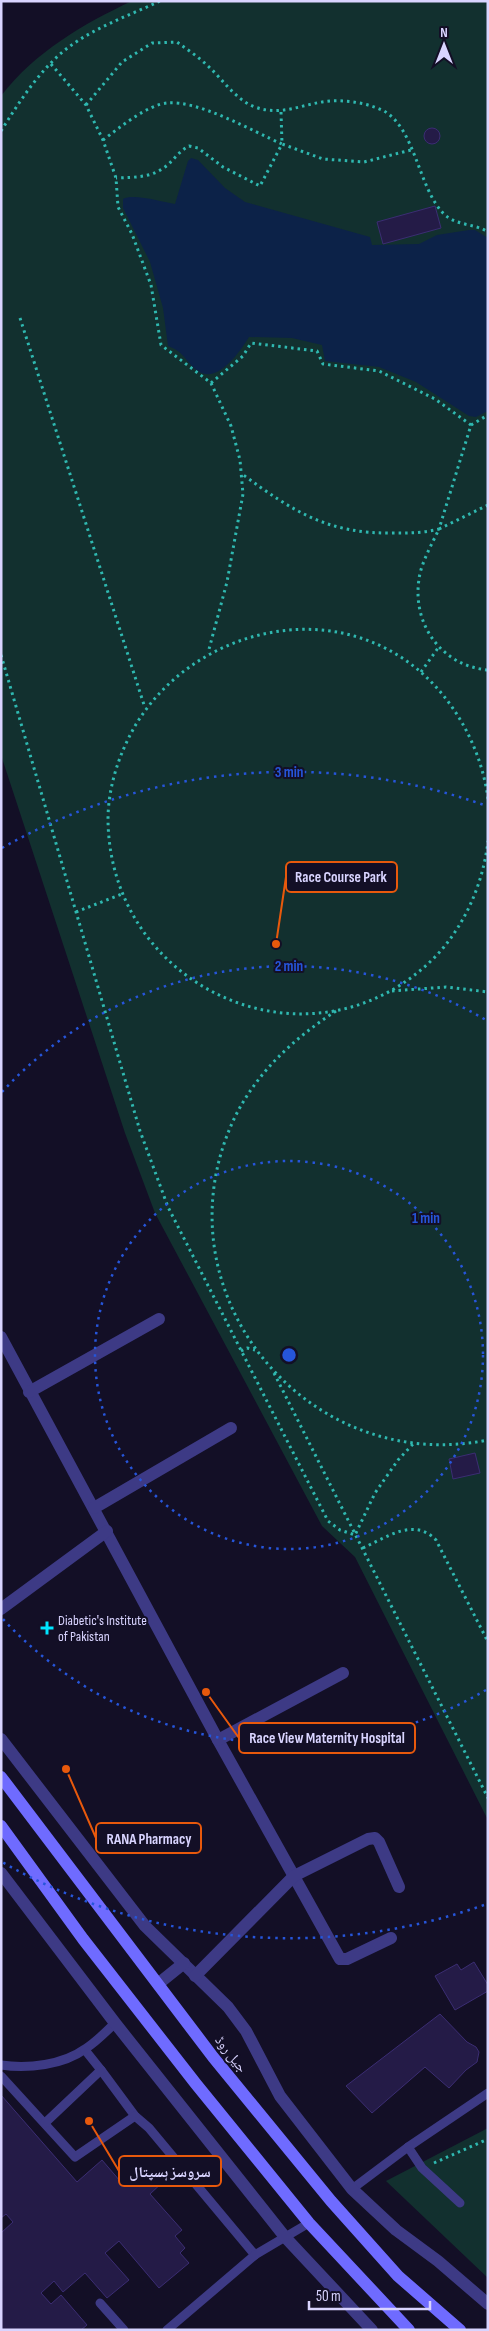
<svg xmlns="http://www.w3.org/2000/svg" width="489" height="2331" font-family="'Sofia Sans Condensed','Noto Naskh Arabic',sans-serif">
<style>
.green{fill:#12302f}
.water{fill:#0c2248}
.building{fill:#241b47;stroke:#3b2d73}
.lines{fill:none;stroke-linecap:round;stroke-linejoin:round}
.path{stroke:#2fb8b0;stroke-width:3;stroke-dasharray:2.5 4;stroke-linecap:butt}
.lane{stroke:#3d3a85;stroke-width:9}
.street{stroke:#3d3a85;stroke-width:12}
.secondary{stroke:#6f6bff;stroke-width:12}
.ring{fill:none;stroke:#2655da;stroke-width:2.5;stroke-dasharray:2.5 5}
.poi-dot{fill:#00e5ff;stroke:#130f26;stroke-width:2}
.labels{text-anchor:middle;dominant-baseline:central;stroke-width:4;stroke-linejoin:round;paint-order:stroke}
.poi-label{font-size:14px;fill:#d9d4ff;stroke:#130f26;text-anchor:start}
.street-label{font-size:14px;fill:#d9d4ff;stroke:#130f26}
.centre{fill:#2655da;stroke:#130f26;stroke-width:2.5}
.ring-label{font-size:15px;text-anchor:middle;font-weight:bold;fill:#2655da;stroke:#130f26;stroke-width:4;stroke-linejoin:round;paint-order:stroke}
.leader{fill:none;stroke:#e8590c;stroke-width:2}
.callout-dot{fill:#e8590c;stroke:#130f26;stroke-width:2}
.callout{fill:#130f26;stroke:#e8590c;stroke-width:2}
.callout-label{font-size:15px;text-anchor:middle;font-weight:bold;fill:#d9d4ff}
</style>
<rect width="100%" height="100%" fill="#130f26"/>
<!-- green -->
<g class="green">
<path d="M132,1H488V1820L355,1557L322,1526L155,1213L125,1133L1,755V96C35,52 83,24 132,1Z"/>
<path d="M488,2128V2278L386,2181Z"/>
</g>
<!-- water -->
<path class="water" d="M191,158L198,160L225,188L245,202L370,237L372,245L419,244L437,235L469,230H475L488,238V411L476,417L469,416L416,382L379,367L325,361L322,345L292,338L249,337C241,350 218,385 198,371C186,363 185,352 168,346L163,308L150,262L123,208V199C133,193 163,202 175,204L188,161Z"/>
<!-- building -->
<g class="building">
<circle cx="432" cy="136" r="8"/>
<path d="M435,206L441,228L383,244L377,222Z"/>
<path d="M475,1453L480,1473L453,1479L449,1459Z"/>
<path d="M474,1962L488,1985V1991L455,2010L435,1976L457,1964L461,1970Z"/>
<path d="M440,2014L467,2042L476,2047L479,2052L477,2062L466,2070L449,2088L425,2067L372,2113L346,2086Z"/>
<path d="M1,2095L77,2182L102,2160L120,2181L145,2160L164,2181L150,2194L182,2230L175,2236L185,2248L180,2253L189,2263L159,2288L119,2241L105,2253L129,2280L107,2298L85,2273L63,2292L54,2281L41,2293L51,2304L61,2295L87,2325L81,2330H1V2233L13,2222L6,2214L1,2218Z"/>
</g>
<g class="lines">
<!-- path -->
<g class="path">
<path d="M51,64L86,105L103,140L116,178L118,207L132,234L151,285L161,345L211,383L231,426L240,460L243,494L227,582L208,653"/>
<path d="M86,105L122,62L152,43L177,42C188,50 200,58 210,68C224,81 236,100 255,107C282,117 304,103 330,101C348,100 366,103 382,110C415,126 418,187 443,213C455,226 474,223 488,232"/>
<path d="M281,112L282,144L323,159L364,162L411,150"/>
<path d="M1,131C18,104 35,77 59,55C87,30 126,17 160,1"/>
<path d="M103,140C119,128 147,105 167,103C199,100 252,131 282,144L260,186L223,167L198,148L189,146C179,151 174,160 165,167C150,178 135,177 116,178"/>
<path d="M20,318L145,708"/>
<path d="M211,383L243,356L251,343L317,351L323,364L379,371L435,399L471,425L439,529C424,533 409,533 393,533C327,534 293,511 242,474"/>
<path d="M471,425L488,415"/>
<path d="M488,505L439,529C432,544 421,563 419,579C412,625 442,666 488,670"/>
<path d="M1,655L140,1131L168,1207L328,1521L340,1530L355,1535L375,1493L398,1460L414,1443"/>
<path d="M421,672L438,648"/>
<path d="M488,799C480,737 441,675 383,647C295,604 184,643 135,726C119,754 108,787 108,820C110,991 314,1080 436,956C465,925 483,884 488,841"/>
<path d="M76,912L122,894"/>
<path d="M392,991L446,987L488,992"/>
<path d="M336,1011C293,1039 256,1073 234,1119C154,1290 305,1477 488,1440"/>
<path d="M241,1351L247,1348L255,1350"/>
<path d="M274,1373L488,1798"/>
<path d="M363,1548C387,1537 414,1517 436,1540L488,1642"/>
<path d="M434,2163L488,2139"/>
</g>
<!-- lane -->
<g class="lane">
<path d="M1,2065C28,2069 63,2065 85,2049C96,2042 106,2032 115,2023"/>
<path d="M101,2070L135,2116L149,2128L255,2255"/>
<path d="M1,2076L75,2157L135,2116"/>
<path d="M45,2123L101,2070L85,2050"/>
<path d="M408,2147L422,2168L460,2203"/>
<path d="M352,2189L408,2147L488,2093"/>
<path d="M100,2303L124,2330"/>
<path d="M167,2330L255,2255L309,2223"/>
</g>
<!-- street -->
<g class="street">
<path d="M1,1337L218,1740L340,1959H347L391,1938"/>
<path d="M29,1392L159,1319"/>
<path d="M94,1508L231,1428"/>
<path d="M1,1609L107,1531"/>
<path d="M1,1739L145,1926L228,2007L246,2031L280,2096L352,2189L396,2230L438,2261L488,2304"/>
<path d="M218,1740L343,1673"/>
<path d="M1,1873L115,2023L285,2237L372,2330"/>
<path d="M195,1976L294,1876L368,1839L375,1838L379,1842L399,1887"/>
<path d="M158,1984L184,1963"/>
</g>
<!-- secondary -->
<g class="secondary">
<path d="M1,1777L213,2057L331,2201L398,2276L460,2330"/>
<path d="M1,1826L83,1939L196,2084L309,2223L409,2330"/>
</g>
</g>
<!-- distance rings -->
<g class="ring">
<circle cx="289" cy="1355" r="194"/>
<path d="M486 1690A389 389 0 0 1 2 1618M2 1092A389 389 0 0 1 486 1020"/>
<path d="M484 1905A583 583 0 0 1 2 1862M2 848A583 583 0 0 1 484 805"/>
</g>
<!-- markers -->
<path class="poi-dot" d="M44.5 1620.5h5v5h5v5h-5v5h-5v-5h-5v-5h5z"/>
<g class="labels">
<!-- poi labels -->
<g class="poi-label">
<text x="58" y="1620">Diabetic's Institute<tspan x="58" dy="16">of Pakistan</tspan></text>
</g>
<!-- street labels -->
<g class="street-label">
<text transform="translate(231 2054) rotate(52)">جیل روڈ</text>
</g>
</g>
<circle cx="289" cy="1355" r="8" class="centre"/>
<g class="ring-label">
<text x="289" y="777">3 min</text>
<text x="289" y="971">2 min</text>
<text x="426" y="1223">1 min</text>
</g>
<!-- callouts -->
<path class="leader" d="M276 944L286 877M206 1692L239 1738M66 1769L96 1838M89 2121L119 2171"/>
<g class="callout-dot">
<circle cx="276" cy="944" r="5"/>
<circle cx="206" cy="1692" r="5"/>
<circle cx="66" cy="1769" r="5"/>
<circle cx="89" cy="2121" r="5"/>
</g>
<g class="callout">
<rect x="286" y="862" width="111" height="30" rx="5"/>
<rect x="239" y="1723" width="176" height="30" rx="5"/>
<rect x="96" y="1823" width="105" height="30" rx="5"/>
<rect x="119" y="2156" width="102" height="30" rx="5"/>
</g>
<g class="callout-label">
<text x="341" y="882">Race Course Park</text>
<text x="327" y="1743">Race View Maternity Hospital</text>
<text x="149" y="1844">RANA Pharmacy</text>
<text x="170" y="2177">سروسز ہسپتال</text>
</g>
<!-- border -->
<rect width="489" height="2331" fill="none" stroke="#d9d4ff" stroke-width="5"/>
<!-- north arrow -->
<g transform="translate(444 45)" stroke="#130f26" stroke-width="4" paint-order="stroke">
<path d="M0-4L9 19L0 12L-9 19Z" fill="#d9d4ff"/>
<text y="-8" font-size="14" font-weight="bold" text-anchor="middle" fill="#d9d4ff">N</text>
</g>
<!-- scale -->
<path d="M309 2301v8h121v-8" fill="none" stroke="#d9d4ff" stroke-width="2.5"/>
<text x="316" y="2301" font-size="15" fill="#d9d4ff" stroke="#130f26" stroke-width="4" paint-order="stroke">50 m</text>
</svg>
